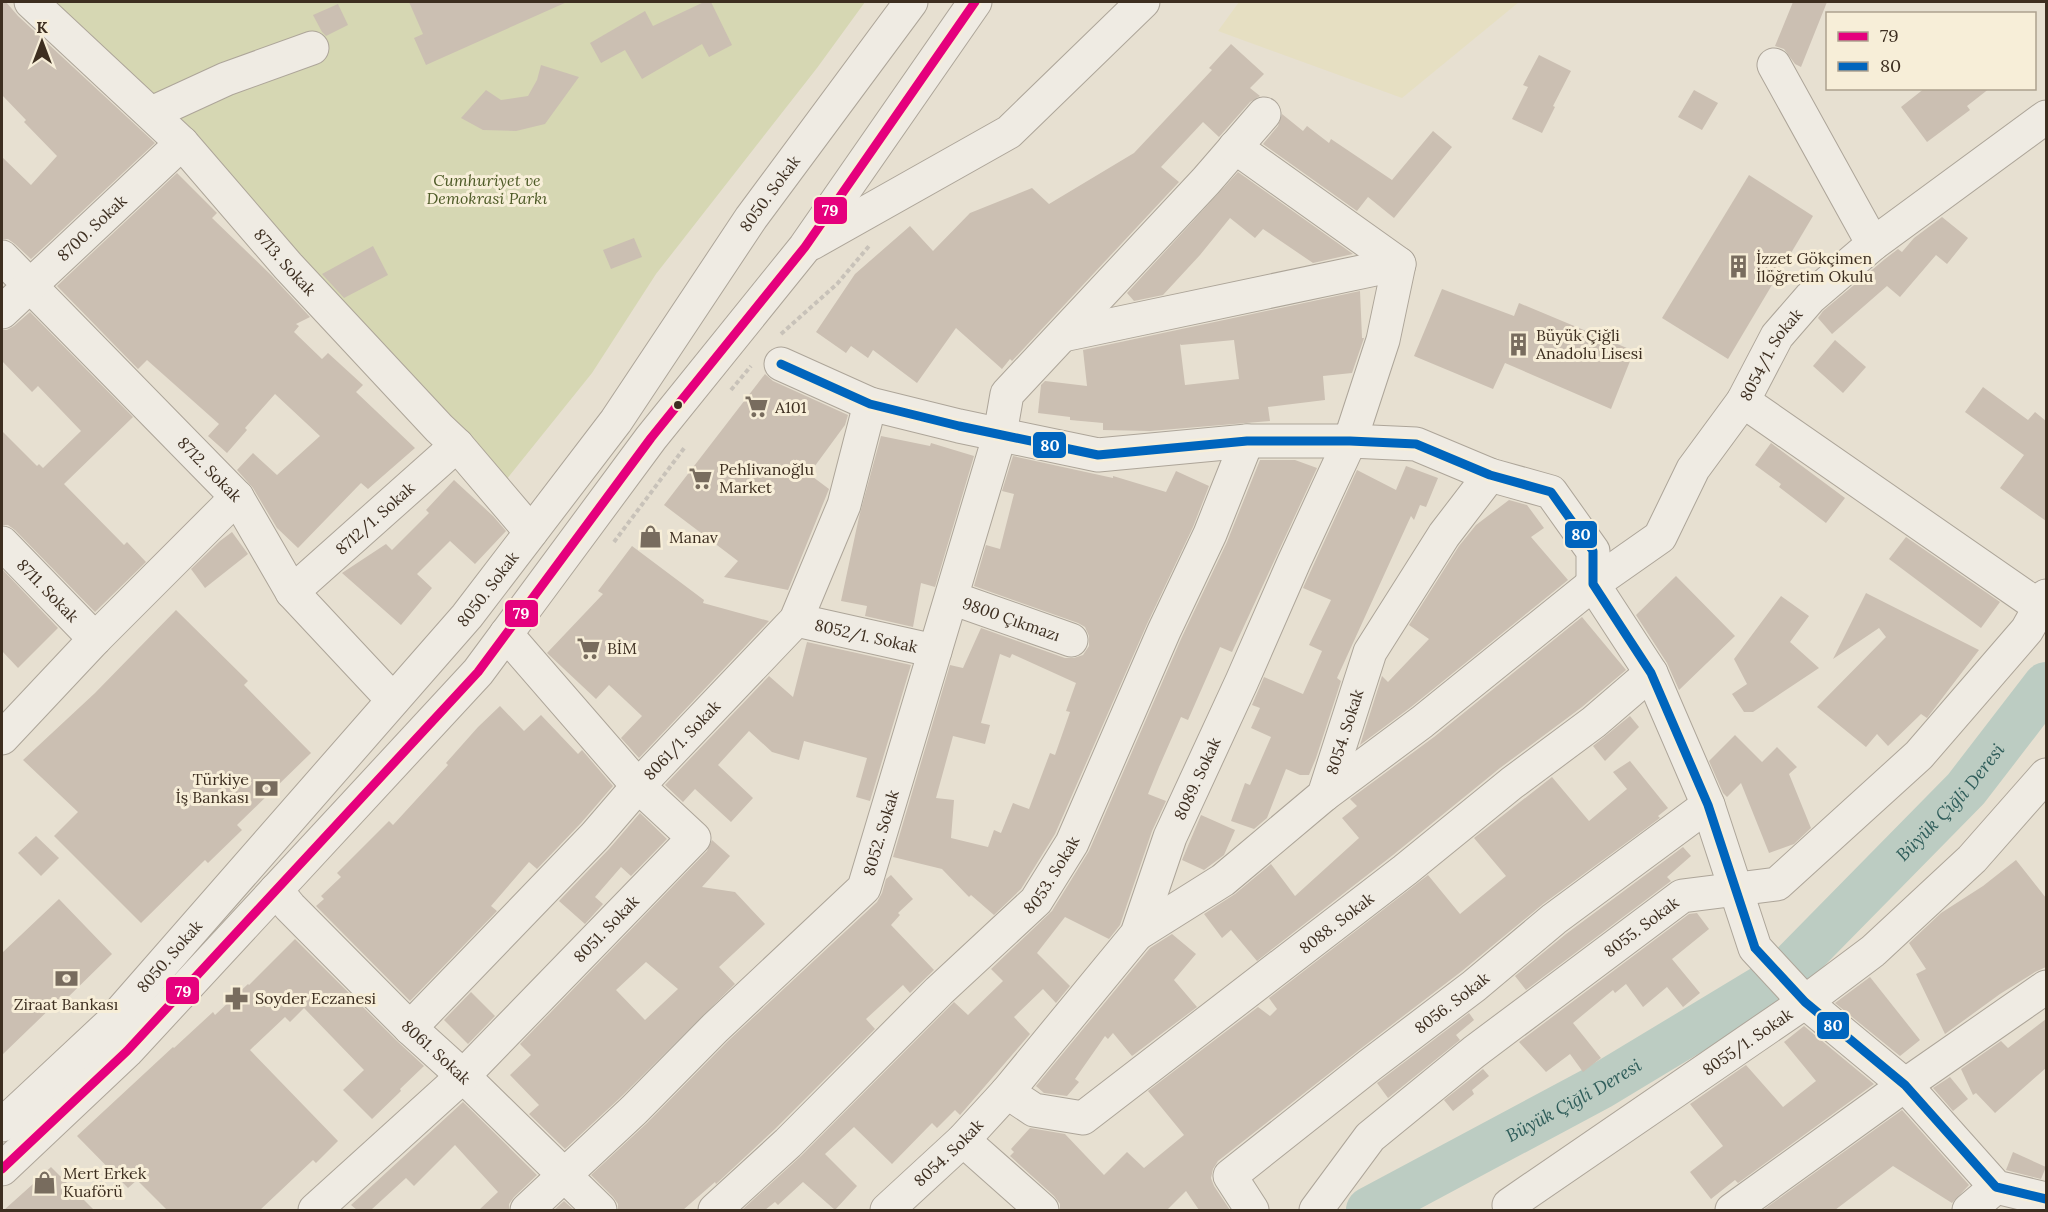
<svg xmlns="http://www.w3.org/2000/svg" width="2048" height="1212" font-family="Lora,serif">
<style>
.farmland{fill:#e6dfc2}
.green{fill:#d6d7b3}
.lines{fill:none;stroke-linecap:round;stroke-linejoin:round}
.river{stroke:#bcccc2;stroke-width:46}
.building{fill:#cbbfb2;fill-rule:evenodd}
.minor-casing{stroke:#ada599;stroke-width:35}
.path{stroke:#c8c2b9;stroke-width:4;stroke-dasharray:4.5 3;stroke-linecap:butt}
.minor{stroke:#efebe3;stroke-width:33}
.bus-1-casing{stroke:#f7eed8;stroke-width:14}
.bus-2-casing{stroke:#f7eed8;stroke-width:14}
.bus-1{stroke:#e5007d;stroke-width:9}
.bus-2{stroke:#0065bd;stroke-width:9}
.bus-dot{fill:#3d2e20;stroke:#f7eed8;stroke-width:2}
.labels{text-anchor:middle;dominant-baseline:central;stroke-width:6;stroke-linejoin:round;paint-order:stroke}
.park-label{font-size:16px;font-style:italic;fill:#4d5a26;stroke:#f7eed8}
.street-label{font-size:16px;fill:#3d2e20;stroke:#f7eed8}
.poi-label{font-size:16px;fill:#3d2e20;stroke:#f7eed8;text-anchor:start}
.water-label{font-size:18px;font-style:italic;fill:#2f5d5a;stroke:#f7eed8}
.line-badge{stroke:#f7eed8;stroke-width:2}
.badge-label{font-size:16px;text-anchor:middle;font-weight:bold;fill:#fff}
</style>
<rect width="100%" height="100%" fill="#e7e0d1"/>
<!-- farmland -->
<path class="farmland" d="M1239,2H1519L1402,98L1218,31Z"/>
<!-- green -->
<path class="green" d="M47,2H865L817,68L656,274L592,373L506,480Z"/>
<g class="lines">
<!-- river -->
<g class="river">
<path id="s1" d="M1794,964L1966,789L2046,685"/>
<path id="s2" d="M1369,1210L1599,1087L1773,982"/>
</g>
</g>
<!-- building -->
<g class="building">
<path d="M2,2H6L18,16L155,143L31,259L15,244L8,239H2V157L31,185L57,156L24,122L26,120L2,95Z"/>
<path d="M409,2H567L426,65L414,38L423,34Z"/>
<path d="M704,2H711L732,45L709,57L702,44L642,79L625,50L601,63L590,43L645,11L653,26Z"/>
<path d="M1793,2H1827L1801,67L1795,64L1784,49L1775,46Z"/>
<path d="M338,4L348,25L326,36L322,32L313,15Z"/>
<path d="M1231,44L1264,74L1250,88L1260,96L1250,102L1219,137L1203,122L1161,167L1179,182L1012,361L1010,359L1002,369L956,328L917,383L873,350L868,358L851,346L846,353L816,332L855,274L910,226L933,251L970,213L1032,188L1049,204L1134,153L1212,70L1209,68Z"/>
<path d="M1539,55L1571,71L1553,106L1555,107L1542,133L1512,119L1528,87L1523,85Z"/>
<path d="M541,65L579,77L545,124L516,131L483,130L461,118L486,90L501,100L528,96L537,80Z"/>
<path d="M1925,88H1990L1967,106L1970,110L1927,142L1901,107Z"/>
<path d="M1694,90L1718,103L1702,130L1678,117Z"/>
<path d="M1282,114L1303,131L1307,126L1329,143L1331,139L1392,180L1433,131L1452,147L1394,218L1368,197L1357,211L1263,144L1278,126Z"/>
<path d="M1238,172L1353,254L1313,263L1263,229L1255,238L1230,218L1200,255L1163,295L1134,301L1127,293Z"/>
<path d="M177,173L217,213L212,218L271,275L310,317L296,324L299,326L294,332L322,359L328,353L363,385L356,392L415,448L368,489L361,483L298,548L277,528L253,488L237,470L253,453L277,475L320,436L275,394L245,428L247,430L227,453L208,436L219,424L147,360L138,369L57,286Z"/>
<path d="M1749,175L1813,216L1728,359L1662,318Z"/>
<path d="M1942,217L1968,238L1947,264L1936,255L1900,297L1887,286L1832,334L1818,318L1823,311L1885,259L1898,249L1902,252L1914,238Z"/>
<path d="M634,238L642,257L611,269L603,250Z"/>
<path d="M373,246L388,275L344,298L322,274Z"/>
<path d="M1442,289L1514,316L1519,303L1634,351L1611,409L1505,363L1493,389L1414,356Z"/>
<path d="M1360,291L1362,338H1364L1352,373L1323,376L1325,400L1268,407L1270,421L1150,431L1103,430V423L1070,420V417L1038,413L1041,385L1045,381L1087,386L1083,350ZM1234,340L1239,379L1185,385L1180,344L1181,345Z"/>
<path d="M30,312L133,417L64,484L124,545L127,542L146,562L95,612L15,530L8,525H2V431L37,466L39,464L43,468L81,431L38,386L32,392L2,361V330H7L14,326Z"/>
<path d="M1835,340L1866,367L1843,393L1813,366Z"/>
<path d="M765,374L773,381L848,415L845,425L809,474L829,489L788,590L724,577L738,561L664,505Z"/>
<path d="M1983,387L2028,420L2035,412L2046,421V521L2000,488L2024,455L1965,412Z"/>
<path d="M881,436L930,446L931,443L974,456L935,587L921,583L913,627L865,616L867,606L841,601L859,517Z"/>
<path d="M1771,443L1845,498L1826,523L1779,487L1781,484L1755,465Z"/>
<path d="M1013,456L1113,478V476L1166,492L1176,471L1209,486L1193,527L1147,624L1055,834L1021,889L994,915L971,895L969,897L942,869L893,857L950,665L963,668L981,628L1065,658H1074L1083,655L1089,646V636L1085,627L1078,623L974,586L986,545L1000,549L1014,494L1002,491ZM1000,654L1010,658L1012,654L1076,683L1066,711L1070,712L1055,755L1050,753L1029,809L1013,803L1001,833L994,830L988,847L951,838L954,800L936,798L953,736L985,744L990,725L981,723Z"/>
<path d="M1260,460H1295L1317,468L1232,652L1220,647L1188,720L1181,717L1159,767L1148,794L1166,801L1152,831L1120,925L1109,939L1065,917L1037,953L1070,986L1056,1003L1043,989L1014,1017L1030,1034L960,1115L955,1110L937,1128L932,1123L892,1164L854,1127L825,1154L857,1186L835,1210L803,1182L778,1205L775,1202L765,1210H742L801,1156L954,1002L968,1015L1003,981L991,969L1052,911L1089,851L1181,639L1227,542Z"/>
<path d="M1406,466L1438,478L1426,507L1420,505L1414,520L1411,516L1337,678L1341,681L1316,758L1309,775H1300L1286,769L1267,818L1254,829L1231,821L1245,783L1250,785L1271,737L1251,728L1260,708L1252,705L1264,677L1303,694L1322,651L1309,645L1331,600L1303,588L1357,470L1396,490Z"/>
<path d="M454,480L493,516L506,531L475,564L450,541L417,574L432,588L401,625L342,573L386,544L392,550L429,513L426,510Z"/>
<path d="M1509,500L1527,505L1544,528L1531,537L1568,580L1411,707L1360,745L1382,676L1388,682L1429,639L1409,625L1459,546L1476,525Z"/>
<path d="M232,532L248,554L205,588L191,569L220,541Z"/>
<path d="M1906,537L2000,602L1981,628L1889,559Z"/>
<path d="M632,546L704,600L703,603L769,621L639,758L621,738L642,716L609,685L596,699L547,653L603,594L598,591Z"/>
<path d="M2,569L58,628L18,668L2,651Z"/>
<path d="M1676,576L1735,636L1679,690L1667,663L1636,615Z"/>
<path d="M1866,593L1979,650L1927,718L1921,714L1888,746L1877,734L1866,747L1817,707L1886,637L1879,628L1833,659Z"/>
<path d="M1781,596L1809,616L1790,642L1819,668L1753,712H1744L1732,694L1747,684L1734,659Z"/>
<path d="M176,610L248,681L244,685L311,753L237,825L242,830L208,863L205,860L141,923L54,836L78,812L23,760L95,693Z"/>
<path d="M1582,617L1626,670L1582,707L1500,768L1393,855L1257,961L1231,930L1222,938L1204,914L1235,894L1271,864L1295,896L1359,838L1342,818L1357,806L1350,799L1434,737Z"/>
<path d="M807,642L911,665L870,801L856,797L867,758L804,741L799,760L772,752L749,731L718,765L753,798L731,822L695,789L683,802L665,785L769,676L793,697Z"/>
<path d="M500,706L524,731L541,715L578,754L582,750L613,786L581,823L537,869L529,862L491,906L497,911L410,1001L316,906L324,899L321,896L341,877L337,873L389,821L393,825L448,765L446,763L478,727Z"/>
<path d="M1630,716L1639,727L1605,761L1593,746Z"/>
<path d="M1735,735L1762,762L1777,747L1797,767L1789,774L1811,828L1794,844L1769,853L1741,783L1727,797L1723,793L1709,761Z"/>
<path d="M1630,761L1668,808L1658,816L1660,818L1543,904L1462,971L1359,1050L1218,1161L1213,1169L1211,1178L1214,1186L1230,1210H1199L1186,1191L1167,1210H1060V1204L1054,1196L1010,1156L1014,1152L1011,1149L1030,1128L1065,1134L1104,1175L1127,1152L1144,1168L1184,1135L1148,1091L1258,1007L1270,1016L1277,1009L1269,998L1428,875L1460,914L1506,876L1474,838L1552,777L1589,821L1627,789L1613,772Z"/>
<path d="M640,813L667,839L631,876L621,867L595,897L603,904L585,924L559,901L609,849Z"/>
<path d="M1201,815L1235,830L1224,855L1204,870L1182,860Z"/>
<path d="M36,836L59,858L41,876L18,853Z"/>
<path d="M712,840L730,856L702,887L735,892L765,924L719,967L735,984L621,1097L565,1149L529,1114L539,1105L510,1075L531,1055L520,1044L707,851ZM646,962L678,989L645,1020L616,990Z"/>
<path d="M1683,847L1691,856L1667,877L1671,881L1526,990L1515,976L1566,934Z"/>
<path d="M2016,860L2046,898V967L2035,972L2000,994L1945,1034L1916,974L1926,969L1909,943L1941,913L1983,886Z"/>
<path d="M891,875L913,899L898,913L900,915L891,925L934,970L910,993L903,985L866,1019L875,1029L775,1129L716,1184L715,1182L683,1210H618V1204L613,1197L591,1175L647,1123L728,1041L877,902L882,893L886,879Z"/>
<path d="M59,899L112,954L62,1003L59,1000L2,1055V953Z"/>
<path d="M1697,913L1709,929L1672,959L1700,993L1683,1007L1667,987L1643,1007L1626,984L1615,993L1613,990L1573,1023L1601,1058L1583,1072L1570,1054L1546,1072L1519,1042L1689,914Z"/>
<path d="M1172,934L1196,954L1174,980L1197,1007L1132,1056L1113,1033L1108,1039L1105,1036L1075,1079L1079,1082L1067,1096L1044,1093L1036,1086L1150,948Z"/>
<path d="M295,939L397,1041L424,1066L400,1089L401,1091L372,1119L343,1090L364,1070L304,1008L290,1022L285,1017L250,1050L338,1141L316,1163L313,1160L260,1210H167L137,1180L128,1188L77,1136L173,1047L174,1048L213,1012L215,1015L248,984L249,985Z"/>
<path d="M1870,977L1920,1040L1900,1056L1835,1003Z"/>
<path d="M471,992L495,1016L468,1044L444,1020Z"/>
<path d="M1469,1013L1474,1020L1456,1035L1460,1040L1388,1098L1377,1083Z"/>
<path d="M2046,1019V1068L1995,1113L1976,1093L1973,1095L1961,1069L2001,1041L2008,1048Z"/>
<path d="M1804,1026L1874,1084L1738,1183L1735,1180L1711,1199L1690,1172L1723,1146L1690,1104L1746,1065L1783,1107L1816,1081L1784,1042Z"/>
<path d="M1483,1069L1489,1076L1472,1090L1474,1094L1453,1111L1444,1100Z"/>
<path d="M1950,1077L1968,1099L1953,1111L1933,1088Z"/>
<path d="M463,1102L537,1175L514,1197L509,1204V1210H479L498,1192L455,1145L414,1186L406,1178L371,1210H357L351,1205Z"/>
<path d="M1902,1110L1969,1185L1952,1203L1893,1166L1835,1210H1763Z"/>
<path d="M2013,1152L2046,1167L2041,1179L2006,1170Z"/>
<path d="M51,1167L94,1210H4L33,1184Z"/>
<path d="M564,1201L574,1210H554Z"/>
</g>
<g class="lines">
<defs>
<g id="minor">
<path id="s3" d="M31,2L182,143L288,266L439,428L457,445L531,532"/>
<path d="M1774,65L1873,244"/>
<path d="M152,113L226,79L312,48"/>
<path d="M812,243L1009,132L1143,2"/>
<path id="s4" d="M2,257L237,497L292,592L393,700"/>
<path id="s5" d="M2,312L182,143"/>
<path d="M1063,335L1399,264"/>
<path d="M781,364L870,404L959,426L1098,455L1247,441H1350L1416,444L1490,475L1551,492L1593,551V584L1651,673L1708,805L1755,948L1805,1002L1905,1085L1996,1187L2046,1199"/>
<path d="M1743,401L2040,607"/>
<path id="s6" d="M2,543L95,639"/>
<path id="s7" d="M292,592L457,445"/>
<path id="s8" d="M952,598L1071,640"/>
<path id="s9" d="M796,620L935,651"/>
<path d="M2,738L95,639L237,497"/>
<path id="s10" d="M1324,795L1422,722L1593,584L1660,537L1693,469L1743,401L1777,336L1810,298L1873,244L2046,117"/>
<path id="s11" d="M276,890L290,907L410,1028L463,1076L600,1210"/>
<path id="s12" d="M1137,934L1223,880L1324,795L1370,652L1444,535L1490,475"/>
<path id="s13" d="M410,1028L595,836L638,786L796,620L844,505L870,404"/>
<path id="s14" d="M1007,1092L1034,1110L1083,1118L1405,870L1512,783L1594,722L1651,673"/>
<path id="s15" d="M2,1125L109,1025L467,616L616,421L751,218L911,2"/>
<path d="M963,1140L1042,1210"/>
<path d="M2,1169L127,1051L478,672L651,438L805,247L975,2"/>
<path id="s16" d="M315,1210L463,1076L694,838L638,786L506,634"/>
<path id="s17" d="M527,1210L634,1110L715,1028L864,888L1000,434L1007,394L1206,181L1264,114"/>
<path id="s18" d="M715,1210L788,1143L939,991L1036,901L1072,843L1164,631L1210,534L1247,441"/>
<path id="s19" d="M887,1210L963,1140L1007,1092L1137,934L1170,837L1242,681L1294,562L1350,441L1383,340L1399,264L1235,147"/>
<path id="s20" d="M1252,1210L1230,1176L1370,1065L1474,986L1554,919L1708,805"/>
<path id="s21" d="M1316,1210L1370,1137L1474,1052L1682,896L1777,884L1919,755L2027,630L2046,596"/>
<path id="s22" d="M1510,1210L1509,1205L1805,1002L1873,951L1972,859L2046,775"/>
<path d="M1732,1210L1905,1085L2046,987"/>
<path d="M1969,1210L1996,1187"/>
</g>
</defs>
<!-- minor casing -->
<use href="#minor" class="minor-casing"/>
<!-- path -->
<g class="path">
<path d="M781,334L837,284L869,246"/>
<path d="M731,390L751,366"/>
<path d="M614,542L685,447"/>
</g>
<!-- minor -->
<use href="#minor" class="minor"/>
<defs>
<path id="bus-1" d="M2,1169L127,1051L478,672L651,438L805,247L975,2"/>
<path id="bus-2" d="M781,364L870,404L959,426L1098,455L1247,441H1350L1416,444L1490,475L1551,492L1593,551V584L1651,673L1708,805L1755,948L1805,1002L1905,1085L1996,1187L2046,1199"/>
</defs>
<!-- bus-1 casing -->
<use href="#bus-1" class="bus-1-casing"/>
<!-- bus-2 casing -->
<use href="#bus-2" class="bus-2-casing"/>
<!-- bus-1 -->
<use href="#bus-1" class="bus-1"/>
<!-- bus-2 -->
<use href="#bus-2" class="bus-2"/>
</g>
<!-- icons -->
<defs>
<symbol id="building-bare" viewBox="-9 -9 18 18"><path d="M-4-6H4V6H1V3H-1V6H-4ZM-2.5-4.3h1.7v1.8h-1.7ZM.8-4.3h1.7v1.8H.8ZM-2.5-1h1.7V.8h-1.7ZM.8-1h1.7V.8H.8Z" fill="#786c5e" stroke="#f7eed8" stroke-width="2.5" paint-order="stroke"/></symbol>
<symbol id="supermarket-bare" viewBox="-9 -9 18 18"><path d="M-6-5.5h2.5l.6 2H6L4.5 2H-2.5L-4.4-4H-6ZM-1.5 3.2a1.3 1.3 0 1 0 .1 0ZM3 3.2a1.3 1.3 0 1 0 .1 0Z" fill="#786c5e" stroke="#f7eed8" stroke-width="2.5" paint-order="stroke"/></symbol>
<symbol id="shop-bare" viewBox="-9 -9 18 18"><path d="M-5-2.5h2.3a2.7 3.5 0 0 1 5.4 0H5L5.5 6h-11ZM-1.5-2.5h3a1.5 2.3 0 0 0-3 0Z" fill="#786c5e" stroke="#f7eed8" stroke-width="2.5" paint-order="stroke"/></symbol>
<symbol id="bank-bare" viewBox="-9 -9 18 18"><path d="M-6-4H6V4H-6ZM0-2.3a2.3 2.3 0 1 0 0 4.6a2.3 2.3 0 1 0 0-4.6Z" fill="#786c5e" stroke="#f7eed8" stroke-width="2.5" paint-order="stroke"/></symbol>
<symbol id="pharmacy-bare" viewBox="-9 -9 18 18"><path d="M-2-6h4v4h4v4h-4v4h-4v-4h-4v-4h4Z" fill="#786c5e" stroke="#f7eed8" stroke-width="2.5" paint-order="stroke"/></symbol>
</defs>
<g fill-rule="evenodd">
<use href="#building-bare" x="1722" y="250" width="33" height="33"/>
<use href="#building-bare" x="1502" y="328" width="33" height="33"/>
<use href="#supermarket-bare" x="740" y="390" width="33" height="33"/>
<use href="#supermarket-bare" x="684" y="462" width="33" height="33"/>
<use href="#shop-bare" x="634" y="520" width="33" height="33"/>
<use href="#supermarket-bare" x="572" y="632" width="33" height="33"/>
<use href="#bank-bare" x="250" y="772" width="33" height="33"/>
<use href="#bank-bare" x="50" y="962" width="33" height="33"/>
<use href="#pharmacy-bare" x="220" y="982" width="33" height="33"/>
<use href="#shop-bare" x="28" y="1166" width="33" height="33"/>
</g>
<!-- markers -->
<circle class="bus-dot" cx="678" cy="405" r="5"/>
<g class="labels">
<!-- park labels -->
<g class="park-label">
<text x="487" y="180">Cumhuriyet ve<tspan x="487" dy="18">Demokrasi Parkı</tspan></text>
</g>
<!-- street labels -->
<g class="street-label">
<text stroke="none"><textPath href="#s15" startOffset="1210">8050. Sokak</textPath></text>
<text stroke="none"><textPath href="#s5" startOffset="123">8700. Sokak</textPath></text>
<text stroke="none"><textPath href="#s3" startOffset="364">8713. Sokak</textPath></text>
<text stroke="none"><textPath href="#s10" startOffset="638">8054/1. Sokak</textPath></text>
<text stroke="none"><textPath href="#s4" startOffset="297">8712. Sokak</textPath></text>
<text stroke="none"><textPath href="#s7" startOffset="111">8712/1. Sokak</textPath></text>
<text stroke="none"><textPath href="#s15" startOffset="724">8050. Sokak</textPath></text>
<text stroke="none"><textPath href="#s6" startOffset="66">8711. Sokak</textPath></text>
<text stroke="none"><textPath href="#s8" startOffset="63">9800 Çıkmazı</textPath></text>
<text stroke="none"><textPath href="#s9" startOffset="72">8052/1. Sokak</textPath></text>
<text stroke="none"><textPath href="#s12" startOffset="300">8054. Sokak</textPath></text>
<text stroke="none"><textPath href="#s13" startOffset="396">8061/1. Sokak</textPath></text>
<text stroke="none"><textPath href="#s19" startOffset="540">8089. Sokak</textPath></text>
<text stroke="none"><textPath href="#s17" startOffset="524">8052. Sokak</textPath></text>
<text stroke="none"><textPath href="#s18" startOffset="476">8053. Sokak</textPath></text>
<text stroke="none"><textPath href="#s14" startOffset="402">8088. Sokak</textPath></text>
<text stroke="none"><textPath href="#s21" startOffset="434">8055. Sokak</textPath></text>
<text stroke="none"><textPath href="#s16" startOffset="405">8051. Sokak</textPath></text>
<text stroke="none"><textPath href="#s15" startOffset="238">8050. Sokak</textPath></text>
<text stroke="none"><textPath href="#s20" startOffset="322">8056. Sokak</textPath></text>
<text stroke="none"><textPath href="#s22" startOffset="294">8055/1. Sokak</textPath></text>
<text stroke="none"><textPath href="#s11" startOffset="228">8061. Sokak</textPath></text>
<text stroke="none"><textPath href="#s19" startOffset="84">8054. Sokak</textPath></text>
</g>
<!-- poi labels -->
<g class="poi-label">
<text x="1756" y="258">İzzet Gökçimen<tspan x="1756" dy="18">İlöğretim Okulu</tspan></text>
<text x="1536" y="335">Büyük Çiğli<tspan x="1536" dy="18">Anadolu Lisesi</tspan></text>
<text x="775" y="407">A101</text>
<text x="719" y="469">Pehlivanoğlu<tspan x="719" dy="18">Market</tspan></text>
<text x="669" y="537">Manav</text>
<text x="607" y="648">BİM</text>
<text x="249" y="779" text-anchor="end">Türkiye<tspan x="249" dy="18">İş Bankası</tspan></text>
<text x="255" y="998">Soyder Eczanesi</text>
<text x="66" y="1004" text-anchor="middle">Ziraat Bankası</text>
<text x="63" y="1173">Mert Erkek<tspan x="63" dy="18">Kuaförü</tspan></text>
</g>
<!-- water labels -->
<g class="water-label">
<text stroke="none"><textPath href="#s1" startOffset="225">Büyük Çiğli Deresi</textPath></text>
<text stroke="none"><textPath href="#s2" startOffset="232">Büyük Çiğli Deresi</textPath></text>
</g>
</g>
<g class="line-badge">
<rect x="813" y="196" width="35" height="29" rx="6" fill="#e5007d"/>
<rect x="1032" y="431" width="35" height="28" rx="6" fill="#0065bd"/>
<rect x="1564" y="520" width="34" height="29" rx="6" fill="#0065bd"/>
<rect x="504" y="599" width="35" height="29" rx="6" fill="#e5007d"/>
<rect x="165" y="976" width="35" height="29" rx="6" fill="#e5007d"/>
<rect x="1816" y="1011" width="34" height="29" rx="6" fill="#0065bd"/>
</g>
<g class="badge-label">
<text x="830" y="216">79</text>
<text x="1050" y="451">80</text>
<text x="1581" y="540">80</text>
<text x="521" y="619">79</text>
<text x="183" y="997">79</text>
<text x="1833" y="1031">80</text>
</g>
<!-- border -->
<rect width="2048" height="1212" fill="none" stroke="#3d2e20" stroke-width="6"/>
<!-- legend -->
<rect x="1826" y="12" width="210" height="78" fill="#f7eed8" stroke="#ada18e" stroke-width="1.5"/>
<rect x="1838" y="32" width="30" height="9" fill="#e5007d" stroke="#ada18e" stroke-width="1.5"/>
<text x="1880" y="42" font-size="18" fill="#3d2e20">79</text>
<rect x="1838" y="62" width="30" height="9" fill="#0065bd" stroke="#ada18e" stroke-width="1.5"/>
<text x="1880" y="72" font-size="18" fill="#3d2e20">80</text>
<!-- north arrow -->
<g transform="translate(42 42)" stroke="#f7eed8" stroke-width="4.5" paint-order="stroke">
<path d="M0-4.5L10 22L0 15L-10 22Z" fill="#3d2e20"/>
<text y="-9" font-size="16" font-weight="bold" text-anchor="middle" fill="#3d2e20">K</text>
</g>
</svg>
